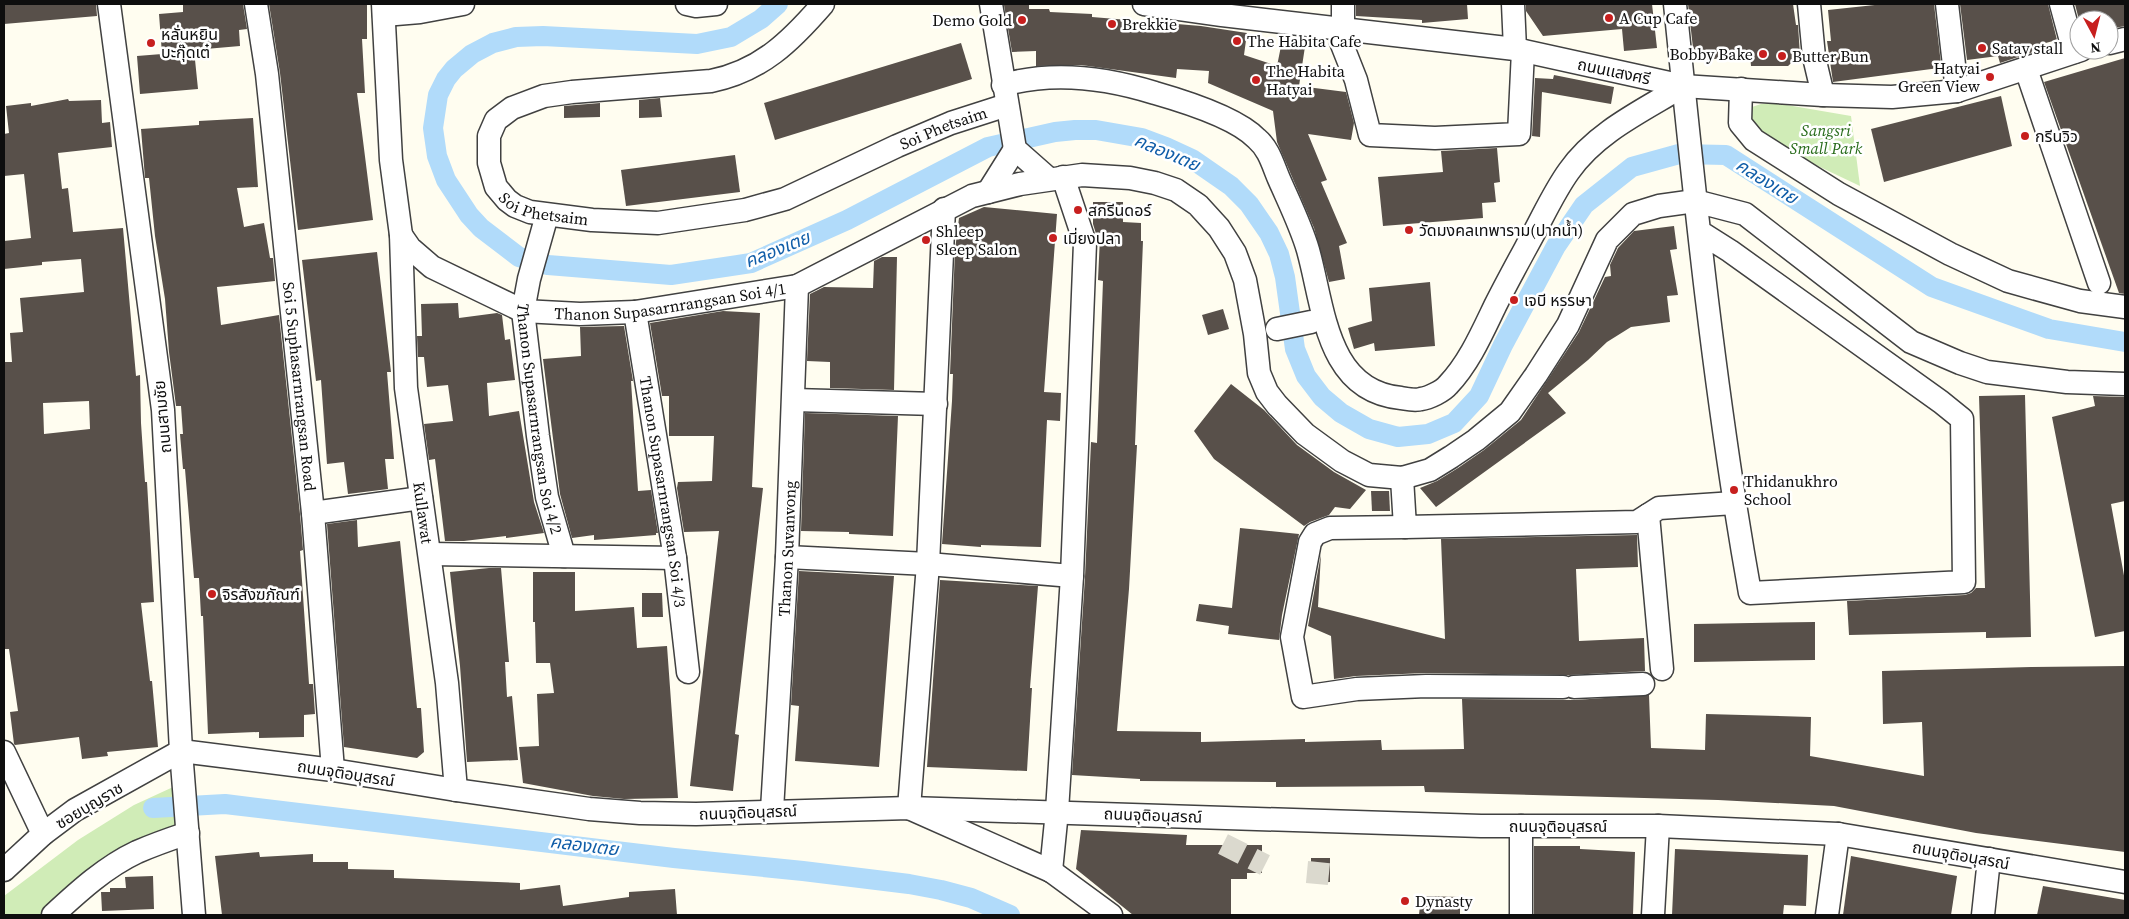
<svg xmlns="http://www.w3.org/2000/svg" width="2129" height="919" font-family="'Source Serif 4','Noto Sans Thai',serif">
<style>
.green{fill:#d0ecb7}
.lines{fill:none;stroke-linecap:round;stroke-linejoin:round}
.canal{stroke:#b1dbfa;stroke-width:20}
.building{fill:#58504a;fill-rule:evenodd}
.minor-tunnel{stroke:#dbd9ce;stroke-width:22;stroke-dasharray:22 11;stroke-linecap:butt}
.minor-casing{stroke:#414141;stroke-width:25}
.minor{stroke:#fff;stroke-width:22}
.poi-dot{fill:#c71f1e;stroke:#fff;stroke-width:2}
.labels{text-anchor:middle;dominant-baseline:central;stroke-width:5;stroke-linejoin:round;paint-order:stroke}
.poi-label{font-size:16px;fill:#0e0e0e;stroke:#fff;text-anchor:start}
.street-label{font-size:16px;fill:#0e0e0e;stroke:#fff}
.park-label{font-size:16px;font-style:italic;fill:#276b1a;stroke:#fff}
.water-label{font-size:18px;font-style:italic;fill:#105da8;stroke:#fff}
</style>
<rect width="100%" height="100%" fill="#fffdf0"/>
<!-- green -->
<g class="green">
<path d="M1775,103L1851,116L1860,186L1799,157L1753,131L1749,108L1761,104Z"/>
<path d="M184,782L188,840L133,863L61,915H4V896L78,840L134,805Z"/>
</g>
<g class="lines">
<!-- canal -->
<g class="canal">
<path d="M778,4L761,19L731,37L697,44L543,36L516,37L493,43L472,54L454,69L446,79L438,95L433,128L437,156L446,180L469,215L481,228L519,257L548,265L671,275L751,263L847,220L988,147L1055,132L1075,130H1096L1142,138L1166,147L1192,159L1231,186L1249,204L1269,233L1279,254L1285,277L1295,349L1306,376L1322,397L1341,413L1369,429L1398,437L1428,434L1454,423L1479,396L1503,345L1556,246L1584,205L1632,167L1679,154L1726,155L1932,287L2049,329L2125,342"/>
<path d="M153,808L225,804L674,858L803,871L909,884L941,890L971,898L1010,915"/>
</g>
</g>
<!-- building -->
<g class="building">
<path d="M4,4H96L97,16L4,24Z"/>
<path d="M183,4H243L247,29L239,30L240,46L194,50L198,89L140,94L137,56L162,54L159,14L183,12Z"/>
<path d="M269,4H367V39H362L365,93H357L373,220L298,230L280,73Z"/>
<path d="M1029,4V9H1049L1050,12L1092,14V17L1201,26L1247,33L1244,55L1277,66L1283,36L1306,40L1299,86L1346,92L1354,123L1351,140L1308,134L1327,180L1321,182L1347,243L1339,246L1345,279L1329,282L1314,228L1277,142L1273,111L1208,83L1209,71L1177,69L1176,78L1081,65L1036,66V51L1012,52L1004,5Z"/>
<path d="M1356,4H1467L1468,19L1422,23V20L1356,16Z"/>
<path d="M1526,4H1652L1657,48L1624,51L1622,29L1543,36L1526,11Z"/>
<path d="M1688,4H1793L1796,25H1798L1800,55L1788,66H1751L1750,55L1706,60L1693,48Z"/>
<path d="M1884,4H1934L1941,64H1938L1939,68L1833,82L1827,41H1831L1828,10Z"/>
<path d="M1960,4H2048L2057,40L2038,45L2039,50L2000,63L1998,56L1967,60Z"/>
<path d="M2075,4H2125V26L2109,29V20H2079Z"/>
<path d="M961,43L972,79L775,140L764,103Z"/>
<path d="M2125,58V294L2119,293L2044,82Z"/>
<path d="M1554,75L1614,87L1611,104L1542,92L1540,137L1532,136L1535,78L1553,79Z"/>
<path d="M2001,96L2012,146L1884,182L1871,129Z"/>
<path d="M660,98L662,117L639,118V100Z"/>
<path d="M68,99L69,101L101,100L102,123L110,122L112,147L58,153L62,189L68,188L73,232L123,228L136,376L140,375L141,423L145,482H147L154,602L141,603L150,681H152L158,747L107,752L108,756L82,759L79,737L15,745L14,744L10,712L18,711L9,649H5L4,640V362H12L10,333L23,332L20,298L84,292L81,259L42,262V265L4,269V241L31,238L24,174L4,176V134L9,133L6,106L31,103V106ZM89,401L90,429L44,434L43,403Z"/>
<path d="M600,103V117L564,118V106Z"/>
<path d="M253,118L258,187L237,188L244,227L264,223L270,258H273L275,281L217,287L221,325L279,315L300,514L303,550L300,551L309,684H313L315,714L304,715V737L259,738V732L208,734L203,616H201L199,578H194L185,469H183L180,434H183L181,406H176L169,352L165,299L155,236L149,178H145L141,129L199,125V121Z"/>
<path d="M1497,148L1500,182L1494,183L1496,202L1482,203L1483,218L1383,226L1378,177L1443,172L1441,151Z"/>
<path d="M735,155L740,192L626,206L621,170Z"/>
<path d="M1093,202H1123V222L1141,223V241H1143L1135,445H1137L1129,589L1117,731L1201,732V742L1305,739V742L1381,740L1382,750L1464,749L1462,699L1575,700L1649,695L1651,748L1705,750L1706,714L1811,717L1810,756L1924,776L1922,722L1883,724L1882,671L2031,667L2125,666V852L1976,833L1834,806L1718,800L1425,792L1424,786L1276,787V782L1140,781V779L1072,775L1085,577L1091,442L1097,443L1103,281L1098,280L1100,237H1097L1093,224Z"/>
<path d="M984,207L1057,214L1044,392L1061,393L1060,421L1047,420L1041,547L981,545V547L942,544L952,401L953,374H950L955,250L959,218Z"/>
<path d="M1674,226L1677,249L1670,250L1678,295L1667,296L1670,322L1631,327L1607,342L1588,360L1548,393L1566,413L1436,507L1420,488L1437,481L1458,468L1484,450L1521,420L1579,332L1605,277L1611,276L1610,265L1618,248L1634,231Z"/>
<path d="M377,252L391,372H387L394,459H385L388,489L348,494L344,462L327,464L321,380L316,381L302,260Z"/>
<path d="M882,257H897L894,390L830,388V362L807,361L810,294L824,287L873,288L874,261Z"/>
<path d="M1430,282L1435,346L1375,351L1374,343L1354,349L1348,328L1372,321L1369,288Z"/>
<path d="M458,303L459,318L497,313L502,315L505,340L510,339L515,380L487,383L489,416L519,411L534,502L544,533L506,538V536L464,541H445L435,459L429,460L424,424L453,421L448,385L427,387L424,357H418L417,336H422L421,304Z"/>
<path d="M1223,309L1229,329L1208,335L1202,315Z"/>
<path d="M723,311L760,313L752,487L763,488L735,734L739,735L733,791L690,786L719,531L684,532L677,488L678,482L712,481L714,436H669V396H662L650,323Z"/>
<path d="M624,326L633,381H631L638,491L651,490L658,533H656V535L594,540V535L572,538L560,494L543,359L581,356L580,327Z"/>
<path d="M1231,384L1264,410L1297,445L1334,472L1366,490L1350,509L1335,507L1329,515L1310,522L1304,526L1214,459L1194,431Z"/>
<path d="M2025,395L2031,637L1986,638V632L1849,635L1847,601L1965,595L1971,593L1976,588H1985L1979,396Z"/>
<path d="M2093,396L2125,397V501L2111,504L2125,581V631L2095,637L2052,417L2095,406Z"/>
<path d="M805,413L898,416L893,536L849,534V532L801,531Z"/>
<path d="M1371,491H1389L1390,511H1372Z"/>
<path d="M357,520L358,547L400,541L417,708H421L424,752L417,758L344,747L327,524Z"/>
<path d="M1240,528L1299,534L1282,615L1279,640L1228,634L1229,626L1196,621L1199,604L1232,608Z"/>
<path d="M1637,535L1638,567L1576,569L1579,641L1644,638L1645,671L1569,675L1425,673L1356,676L1334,679L1331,636L1308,626L1321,554L1318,607L1445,639L1441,539Z"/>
<path d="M489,568H501L509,662H505L507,697L512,696L518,760L467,762L460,666L450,572Z"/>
<path d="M799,571L894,576L879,767L795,761L799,706L791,705Z"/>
<path d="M533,572H575V611L634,607L637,648L667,646L678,798L624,799L593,796L523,783L519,747L539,746L537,694L554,693L550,663H536L535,622H533Z"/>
<path d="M940,580L1038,586L1030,688H1032L1027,771L927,767Z"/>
<path d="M642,593H662L663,617H642Z"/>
<path d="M1815,622V660L1694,662V624Z"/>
<path d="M1081,830L1187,835L1186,845H1262V873H1247V879H1231V915H1133L1076,869Z"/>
<path d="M1534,846H1580V849L1635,852L1633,915H1534Z"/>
<path d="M1675,849L1808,855L1806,906L1784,905L1783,915H1672Z"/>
<path d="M259,852L260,857L313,854V862H348V869L394,870V878L520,883V890L560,885L563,906L629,897V892L675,889L677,915H222L215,856Z"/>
<path d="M1851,856L1957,876L1951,915H1843Z"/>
<path d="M1311,858H1330V882L1311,883Z"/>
<path d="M153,876L154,909L102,911L101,892H110V888H126L125,877Z"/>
<path d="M2043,886L2125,900V915H2037Z"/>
<path d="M1421,896L1460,897V915H1419Z"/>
</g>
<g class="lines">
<!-- minor-tunnel -->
<g class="minor-tunnel">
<path d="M1223,844L1265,865"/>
<path d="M1307,872L1338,875"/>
</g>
<defs>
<g id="minor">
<path d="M109,4L163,410L181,751L194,915"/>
<path id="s1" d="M256,4L267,74L313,513L333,770"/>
<path id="s2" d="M383,4L391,160L401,235L406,388L447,683L456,790"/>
<path d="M687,4L696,6L716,4"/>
<path id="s3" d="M823,4C791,41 761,71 711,81L572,92L544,96L512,108L496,120L489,136V163L496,187L507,200L515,206L530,212L592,220L658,223L745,210L785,199L897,146L951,123L1007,105"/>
<path d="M991,4L1015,149L1049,179"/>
<path d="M1144,4L1222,15L1515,49L1683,86L1823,95L1892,97L1957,91L2081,50"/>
<path d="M1513,4L1515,49"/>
<path d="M1675,4C1695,201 1715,398 1750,593L1964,582L1962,419L1941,402L1730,251L1700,232"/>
<path d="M1809,4L1814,57L1823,95"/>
<path d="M1947,4L1957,91"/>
<path d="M2061,4L2074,52"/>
<path d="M384,15L420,12L463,4"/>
<path d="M1340,28L1341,42L1356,80L1370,135L1435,138L1519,134L1523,51"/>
<path d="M1343,28V4"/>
<path d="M2109,43L2125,39"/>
<path d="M2026,69L2099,283"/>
<path d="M1003,85C1052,71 1107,78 1155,93C1183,101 1237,118 1257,139C1269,149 1273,165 1279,179C1289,202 1301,226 1308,250C1324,307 1326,391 1401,398C1407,399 1415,401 1421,399C1429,398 1443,391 1448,385C1469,363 1482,333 1495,306C1508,280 1522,255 1536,229C1546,210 1556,189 1569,171C1596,132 1644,110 1683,86"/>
<path d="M1741,89L1740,123L1754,140L1839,194L1950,254L2008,281L2080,301L2125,307"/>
<path d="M988,192L1015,149"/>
<path d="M944,209L928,564L909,808L1051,871L1111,915"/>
<path id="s4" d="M547,215L529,279L523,311L538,436L547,497L564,556"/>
<path id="s5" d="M401,235L410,248L432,267L523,311L580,314L635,312L797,286L972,196L1020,184L1082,175L1130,178L1155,183L1176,190L1198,205L1219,228L1235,253L1245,280L1255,334L1259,373L1267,392L1277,405L1305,434L1342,461L1369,475L1402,478L1430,470L1451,457L1476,440L1510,412L1536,375L1568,325L1607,240L1633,214L1659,206L1695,201L1745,214L1911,342L1960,363L1987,372L2067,382L2125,384"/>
<path id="s6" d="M635,312L675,558L688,672"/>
<path d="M1277,329L1311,322"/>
<path d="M794,400L936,404"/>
<path d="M1402,478L1405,527L1637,522L1648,515"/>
<path d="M313,513L421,498"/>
<path d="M1405,527L1330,528L1315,534L1310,542L1292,637L1303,697L1357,689L1426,686L1563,687"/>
<path d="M430,554L675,558"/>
<path d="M787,557L928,564L1072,576"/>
<path d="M1662,669L1648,515L1659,508L1734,503"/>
<path d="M1574,687L1643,684"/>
<path d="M181,751L333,770L456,790L589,809L640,813L696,814L909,808L1481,826H1658L1838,834L2125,882"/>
<path d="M4,752L43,834"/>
<path id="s7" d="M772,810L787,557L797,286"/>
<path d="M1521,826V915"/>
<path d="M4,870L43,834L75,810L181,751"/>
<path d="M1051,871L1057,811L1072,576L1085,243L1063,177"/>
<path d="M53,915C78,892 105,867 137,852C153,845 170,839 188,833"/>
<path d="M1653,915L1658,826"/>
<path d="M1827,915L1838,834"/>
<path d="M1983,915L1989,859"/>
</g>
</defs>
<!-- minor casing -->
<use href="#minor" class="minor-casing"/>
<!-- minor -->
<use href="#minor" class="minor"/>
</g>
<!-- markers -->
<g class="poi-dot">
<circle cx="1609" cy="18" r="5"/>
<circle cx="1022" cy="20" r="5"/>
<circle cx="1112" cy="24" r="5"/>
<circle cx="1237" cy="41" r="5"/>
<circle cx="151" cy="43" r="5"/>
<circle cx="1982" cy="48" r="5"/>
<circle cx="1763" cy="54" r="5"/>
<circle cx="1782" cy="56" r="5"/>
<circle cx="1990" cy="77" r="5"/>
<circle cx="1256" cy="80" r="5"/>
<circle cx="2025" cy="136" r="5"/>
<circle cx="1078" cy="210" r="5"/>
<circle cx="1409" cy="230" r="5"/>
<circle cx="1053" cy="238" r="5"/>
<circle cx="926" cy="240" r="5"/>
<circle cx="1514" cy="300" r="5"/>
<circle cx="1734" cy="490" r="5"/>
<circle cx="212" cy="594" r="5"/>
<circle cx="1405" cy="901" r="5"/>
</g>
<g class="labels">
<!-- poi labels -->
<g class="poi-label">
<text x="1619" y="18">A Cup Cafe</text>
<text x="1012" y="20" text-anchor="end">Demo Gold</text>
<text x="1122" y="24">Brekkie</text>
<text x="161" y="34">หลั่นหยิน<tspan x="161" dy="18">บะกุ๊ดเต๋</tspan></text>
<text x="1247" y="41">The Habita Cafe</text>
<text x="1992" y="48">Satay stall</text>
<text x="1753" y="54" text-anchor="end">Bobby Bake</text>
<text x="1792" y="56">Butter Bun</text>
<text x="1980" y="68" text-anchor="end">Hatyai<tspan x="1980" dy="18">Green View</tspan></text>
<text x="1266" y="71">The Habita<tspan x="1266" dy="18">Hatyai</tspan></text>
<text x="2035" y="136">กรีนวิว</text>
<text x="1088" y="210">สกรีนดอร์</text>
<text x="1419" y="230">วัดมงคลเทพาราม(ปากน้ำ)</text>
<text x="936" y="231">Shleep<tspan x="936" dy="18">Sleep Salon</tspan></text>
<text x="1063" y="238">เมี่ยงปลา</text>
<text x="1524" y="300">เจบี หรรษา</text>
<text x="1744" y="481">Thidanukhro<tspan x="1744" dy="18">School</tspan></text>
<text x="222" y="594">จิรสังฆภัณฑ์</text>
<text x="1415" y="901">Dynasty</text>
</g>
<!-- street labels -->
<g class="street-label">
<text transform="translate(1614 71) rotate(12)">ถนนเเสงศรี</text>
<text stroke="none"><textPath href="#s3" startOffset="905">Soi Phetsaim</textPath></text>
<text stroke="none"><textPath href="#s3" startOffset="486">Soi Phetsaim</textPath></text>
<text stroke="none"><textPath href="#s5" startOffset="294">Thanon Supasarnrangsan Soi 4/1</textPath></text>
<text stroke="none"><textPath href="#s1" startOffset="385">Soi 5 Suphasarnrangsan Road</textPath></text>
<text transform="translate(162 417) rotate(-95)">ถนนสามชัย</text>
<text stroke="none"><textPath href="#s4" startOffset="208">Thanon Supasarnrangsan Soi 4/2</textPath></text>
<text stroke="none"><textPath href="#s6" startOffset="182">Thanon Supasarnrangsan Soi 4/3</textPath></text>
<text stroke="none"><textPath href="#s2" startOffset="511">Kullawat</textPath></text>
<text stroke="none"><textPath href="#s7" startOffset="262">Thanon Suvanvong</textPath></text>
<text transform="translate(346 773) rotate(9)">ถนนจุติอนุสรณ์</text>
<text transform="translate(89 805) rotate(-31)">ซอยบุญราช</text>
<text transform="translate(748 812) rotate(-2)">ถนนจุติอนุสรณ์</text>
<text transform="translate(1153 815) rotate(2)">ถนนจุติอนุสรณ์</text>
<text x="1558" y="826">ถนนจุติอนุสรณ์</text>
<text transform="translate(1961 855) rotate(10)">ถนนจุติอนุสรณ์</text>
</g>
<!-- park labels -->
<g class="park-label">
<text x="1826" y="130">Sangsri<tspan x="1826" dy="18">Small Park</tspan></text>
</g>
<!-- water labels -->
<g class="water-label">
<text transform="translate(1167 152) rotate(23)">คลองเตย</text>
<text transform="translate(1767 181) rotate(32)">คลองเตย</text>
<text transform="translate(777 249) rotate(-22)">คลองเตย</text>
<text transform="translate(584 845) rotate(7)">คลองเตย</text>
</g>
</g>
<!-- border -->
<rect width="2129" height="919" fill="none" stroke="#0e0e0e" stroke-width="10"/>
<!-- north arrow -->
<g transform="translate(2094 35) rotate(173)"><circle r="24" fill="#ffffff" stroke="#9f9f9f"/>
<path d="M0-4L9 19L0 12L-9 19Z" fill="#c71f1e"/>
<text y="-8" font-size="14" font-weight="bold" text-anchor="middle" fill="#0e0e0e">N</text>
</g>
</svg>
